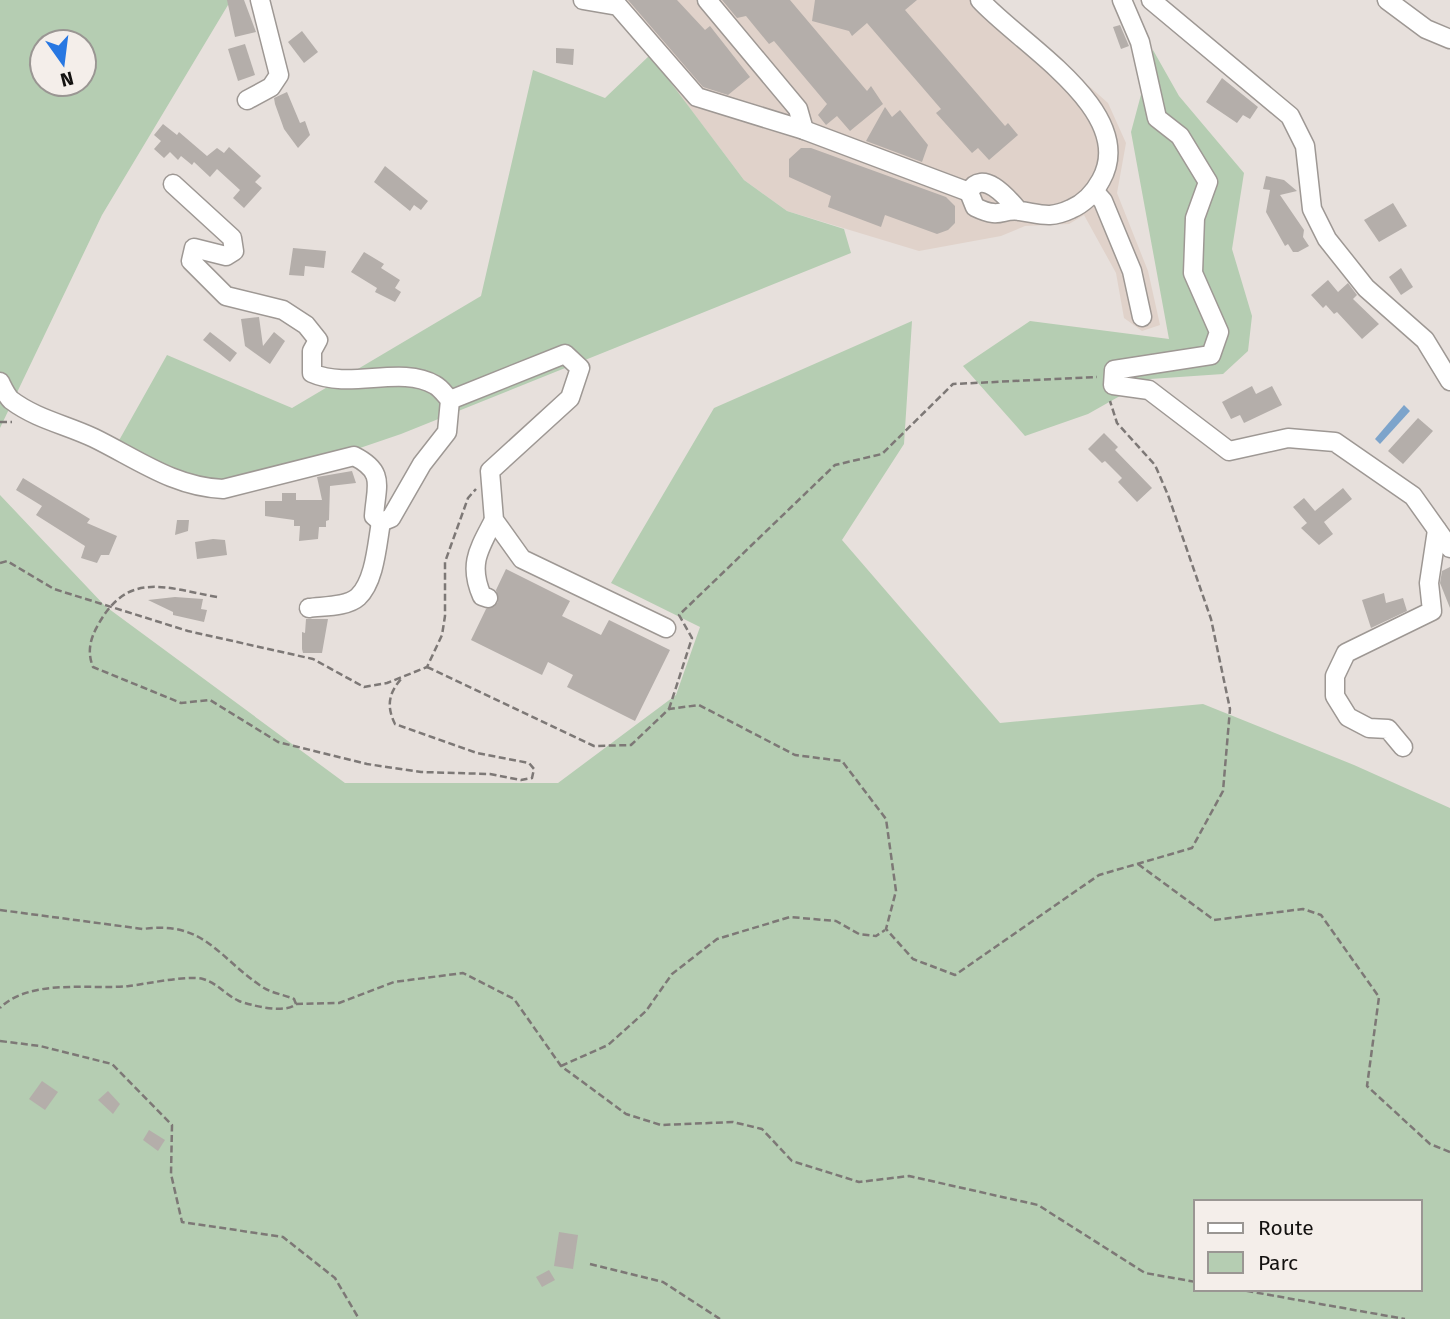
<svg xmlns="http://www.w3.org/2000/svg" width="1450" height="1319" font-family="'Fira Sans',sans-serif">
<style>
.built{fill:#e0d2ca}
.green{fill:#b5cdb2;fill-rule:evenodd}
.water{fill:#7da4cb}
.building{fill:#b4aeaa}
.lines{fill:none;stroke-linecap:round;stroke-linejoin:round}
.minor-casing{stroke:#9e9894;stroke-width:21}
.path{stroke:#7d7876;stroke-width:2.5;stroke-dasharray:7 3.5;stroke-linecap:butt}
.minor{stroke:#fff;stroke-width:18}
</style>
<rect width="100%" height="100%" fill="#e7e0dc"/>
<!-- built -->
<path class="built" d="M608,0H992L1108,103L1126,143L1117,193L1148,271L1160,325L1142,331L1124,318L1116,273L1084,215L1069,224L1025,226L1001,236L919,251L787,211L744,180Z"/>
<!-- green -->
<g class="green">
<path d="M0,0H231L102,215L0,428ZM42,42H84V84H42Z"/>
<path d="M1153,50L1179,96L1244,173L1232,249L1252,316L1248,351L1223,374L1150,379L1088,414L1025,436L963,366L1030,321L1169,339L1131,132Z"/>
<path d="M650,55L744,180L787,211L844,229L851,253L401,434L357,449L206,487L117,444L167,355L292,408L481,296L533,70L605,98Z"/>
<path d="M912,321L904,444L842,540L1000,723L1203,704L1354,765L1450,808V1319H0V495L105,606L345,783H558L676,695L700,627L611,583L714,408ZM1196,1202H1420V1289H1196Z"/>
</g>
<!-- water -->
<path class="water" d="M1404,405L1410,411L1380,444L1375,439Z"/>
<!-- building -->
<g class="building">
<path d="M227,0H244L256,32L235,37Z"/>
<path d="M628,0H677L705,30L710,26L750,77L728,95L703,87Z"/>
<path d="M722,0H790L867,91L871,86L883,104L850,131L837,116L826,125L818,115L827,104L774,41L769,44L746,16L737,18Z"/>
<path d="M815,0H917L905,10L1005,126L1008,123L1018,135L989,160L978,148L972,153L936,113L941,109L867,23L852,36L849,31L812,21Z"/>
<path d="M1120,25L1129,46L1121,49L1113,27Z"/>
<path d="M302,31L318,52L304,63L288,42Z"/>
<path d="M245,44L255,75L238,81L228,49Z"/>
<path d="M556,48L574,49L573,65L556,63Z"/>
<path d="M1222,78L1258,107L1250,119L1243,115L1237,123L1206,102Z"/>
<path d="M287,92L300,123L305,121L310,135L298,148L284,129L275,104L274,98Z"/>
<path d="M885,107L892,117L900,110L928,145L922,162L866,141Z"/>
<path d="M163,124L177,135L179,132L207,156L217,148L224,153L229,147L261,176L255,182L262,188L244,208L233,198L240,190L217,169L210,177L194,162L192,165L181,156L178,160L170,152L164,158L154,149L161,141L154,135Z"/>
<path d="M801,148H811L946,197L955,206V223L948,230L937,234L885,215L881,227L828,207L831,196L789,177V159Z"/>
<path d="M385,166L428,201L421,210L414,205L410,211L374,182Z"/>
<path d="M1266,176L1284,180L1297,191L1280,195L1304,230L1303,237L1309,246L1298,252H1293L1288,244L1285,246L1266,212L1270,190L1263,189Z"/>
<path d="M1393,203L1407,226L1379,242L1364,220Z"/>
<path d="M293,248L326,251L324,268L305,266L304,276L289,275Z"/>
<path d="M364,252L384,264L381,268L400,280L395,288L401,292L395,302L375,292L377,288L351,272Z"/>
<path d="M1401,268L1413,287L1401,295L1389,277Z"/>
<path d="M1328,280L1338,292L1348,283L1357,295L1353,299L1379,324L1362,339L1337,312L1334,314L1326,305L1323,308L1311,295Z"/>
<path d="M259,317L263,346L274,332L285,341L270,364L245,346L241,319Z"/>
<path d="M210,332L237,353L230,362L203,340Z"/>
<path d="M1252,386L1256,394L1272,386L1282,405L1244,423L1240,415L1231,419L1222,402Z"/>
<path d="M1418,418L1433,431L1403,464L1388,451Z"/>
<path d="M1104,433L1118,447L1115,450L1152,488L1137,502L1118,482L1122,478L1105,461L1102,463L1088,449Z"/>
<path d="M352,471L356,483L330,486L329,520L326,521V527H319L318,539L299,541L300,526H294V520L265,516V501H282V493H296V500H322L317,477Z"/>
<path d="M23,478L90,519L87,523L117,536L109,555H101L97,563L81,558L85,546L36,515L42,506L16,490Z"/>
<path d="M1343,488L1352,499L1324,522L1333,534L1319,545L1301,528L1307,523L1293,507L1304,498L1315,511Z"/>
<path d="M177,520H189L188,531L175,535Z"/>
<path d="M213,539L225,540L227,555L197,559L195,542Z"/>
<path d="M1450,567V608L1440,583L1442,571Z"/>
<path d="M506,569L570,601L562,616L601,635L609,620L670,650L635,721L567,687L573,675L548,662L542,675L471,640L486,609L498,602L496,590Z"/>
<path d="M1384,593L1386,603L1403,598L1407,611L1371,628L1362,600Z"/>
<path d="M175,597L203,599L201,609L207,610L204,622L173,615V612L148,600Z"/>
<path d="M306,619H328L322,653H303L302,649V632L305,633Z"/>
<path d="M42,1081L58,1092L45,1110L29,1099Z"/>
<path d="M108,1091L120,1104L113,1114L98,1100Z"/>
<path d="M149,1130L165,1140L158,1151L143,1140Z"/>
<path d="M559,1232L578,1235L573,1269L554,1266Z"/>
<path d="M549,1270L555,1280L542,1287L536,1277Z"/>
</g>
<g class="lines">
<defs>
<g id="minor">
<path d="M583,0L618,6L697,97L804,130L969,192"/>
<path d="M707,0L798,109L804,130"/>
<path d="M980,0C1020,44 1139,112 1101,180C1094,193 1085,203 1071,209C1050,219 1041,214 1020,211C1000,208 1002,220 975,207L969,192C982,168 1007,197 1018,210"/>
<path d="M1122,0L1140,42L1157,118L1180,136L1208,182L1195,218L1193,273L1219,332L1211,355L1114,370L1113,385L1149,390L1229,451L1288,438L1335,442L1413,496L1450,548"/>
<path d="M1151,0L1290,116L1305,146L1312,209L1327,239L1366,288L1425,340L1450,381"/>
<path d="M1387,0L1426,29L1450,39"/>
<path d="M247,100L271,87L279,75L260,0"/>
<path d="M173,184L232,238L234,251L226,256L194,248L191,261L226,296L283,310L306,325L318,340L312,351V373C350,390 401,365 435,385C441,388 446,396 450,400L447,432L422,464L391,518L381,522"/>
<path d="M1095,192L1103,201L1132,271L1142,317"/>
<path d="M0,382C3,388 6,395 11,400C36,419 67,425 94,438C137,459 174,487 223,489L354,456C386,472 376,486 374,516L381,522"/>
<path d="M450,400L565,354L580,368L570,398L490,471L494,520L522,559L666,628"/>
<path d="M488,598L482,596C468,564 479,549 494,520"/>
<path d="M309,608C323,606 347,607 358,597C375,581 377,544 381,522"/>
<path d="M1403,747L1388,729L1369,728L1348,717L1335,696V676L1346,653L1432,611L1429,583L1437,530"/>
</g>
</defs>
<!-- minor casing -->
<use href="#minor" class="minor-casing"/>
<!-- path -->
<g class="path">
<path d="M0,422H12"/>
<path d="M0,563L7,561L54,589L188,631L313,659L364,687L387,683L427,667L442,635L445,616V562L468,498L476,489"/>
<path d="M217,597C166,588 128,570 98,625C90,639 87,652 93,667L181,703L210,700L278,742L367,764L421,772L490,774L521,780L532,778L534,769L529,763L477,753L395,724C386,706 389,693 401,679"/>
<path d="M427,667L594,746L631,745L669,709L699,705L795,755L842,761L886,819L896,891L886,929L913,959L955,975L1099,875L1192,848L1223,791L1230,709L1211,619L1168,495L1155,465L1117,423L1110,401"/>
<path d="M669,709L692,638L679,615L835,465L882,454L953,384L1097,377"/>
<path d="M1138,864L1214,920L1303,909L1321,915L1379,997L1367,1086L1430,1144L1450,1152"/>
<path d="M0,910L143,929C205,920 219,959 264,988C272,993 285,995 294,999L296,1004C285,1014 253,1006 239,1001C226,995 217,983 203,979C187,975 146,984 129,986C90,990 30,978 0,1008"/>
<path d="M296,1004L339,1003L394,982L463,973L514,999L561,1066L626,1114L661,1125L733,1122L762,1129L792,1161L859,1182L909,1176L1038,1205L1145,1273L1196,1282"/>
<path d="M0,1041L40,1046L112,1064L172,1125L171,1174L182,1222L283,1237L335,1278L359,1319"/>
<path d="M561,1066L608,1045L646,1011L672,974L717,939L790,917L836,921L859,934L876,936L885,930"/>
<path d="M590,1264L663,1282L720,1319"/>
<path d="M1236,1289L1405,1319"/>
</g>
<!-- minor -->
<use href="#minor" class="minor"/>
</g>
<!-- legend -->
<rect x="1194" y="1200" width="228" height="91" fill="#f4eeea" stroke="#9a9693" stroke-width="2"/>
<rect x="1208" y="1223" width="35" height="10" fill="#ffffff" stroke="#9a9693" stroke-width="2"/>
<text x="1258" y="1235" font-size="21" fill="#131110">Route</text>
<rect x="1208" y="1252" width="35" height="21" fill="#b5cdb2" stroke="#9a9693" stroke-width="2"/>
<text x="1258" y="1270" font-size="21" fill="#131110">Parc</text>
<!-- north arrow -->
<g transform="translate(63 63) rotate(166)"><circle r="33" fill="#f4eeea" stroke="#9a9693" stroke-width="2"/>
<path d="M0-5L12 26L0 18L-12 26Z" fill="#2777e2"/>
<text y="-10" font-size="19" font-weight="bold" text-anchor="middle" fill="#131110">N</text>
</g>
</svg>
